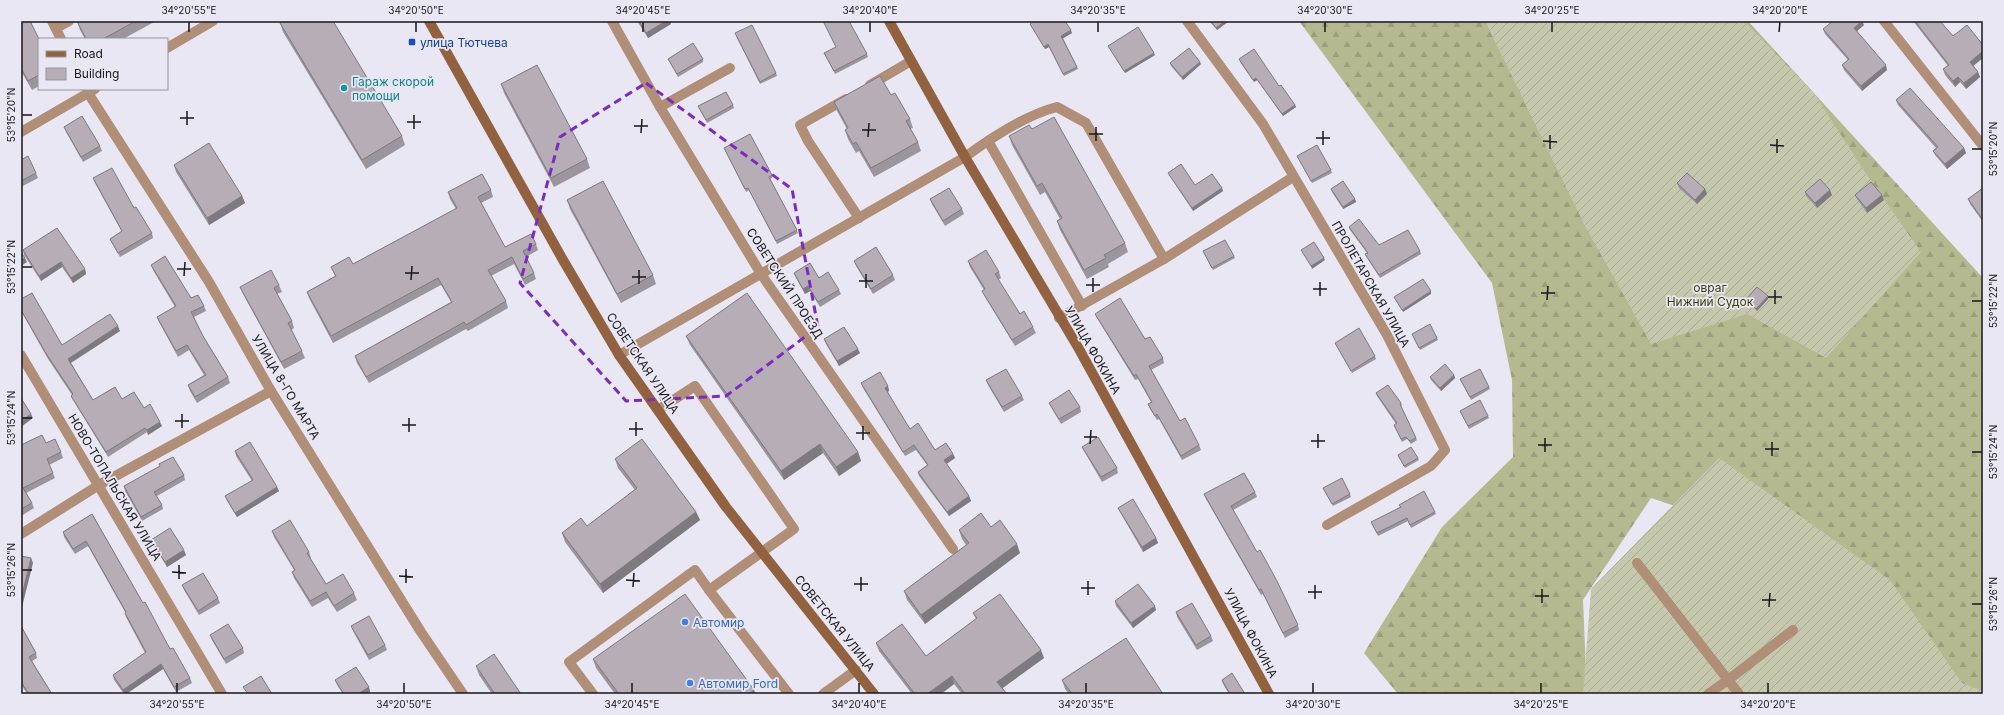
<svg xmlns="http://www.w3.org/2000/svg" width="2004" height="715" font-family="Inter,sans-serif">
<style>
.forest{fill:url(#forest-firs)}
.garden{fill:url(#garden-furrows)}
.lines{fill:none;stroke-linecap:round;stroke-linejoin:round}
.service{stroke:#b08e77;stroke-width:10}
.minor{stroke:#b08e77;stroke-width:10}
.secondary{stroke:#926240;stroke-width:10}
.wall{fill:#9d959d}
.shaded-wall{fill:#7f7980}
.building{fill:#b6adb7;stroke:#7f7980}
.marked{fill:none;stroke:#7b2cbf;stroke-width:3;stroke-dasharray:8 5;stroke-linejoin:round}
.ticks{fill:none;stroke:#18171b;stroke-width:1.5}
.transit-dot{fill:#1a4fb4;stroke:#e9e7f3;stroke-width:1.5}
.culture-dot{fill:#0f9aa8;stroke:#e9e7f3;stroke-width:1.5}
.shop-dot{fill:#3f7fe0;stroke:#e9e7f3;stroke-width:1.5}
.labels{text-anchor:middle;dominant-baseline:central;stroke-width:3.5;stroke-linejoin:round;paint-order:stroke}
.transit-label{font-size:12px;fill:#164399;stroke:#e9e7f3;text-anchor:start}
.culture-label{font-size:12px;fill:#0d838f;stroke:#e9e7f3;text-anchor:start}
.street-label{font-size:12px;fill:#18171b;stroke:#e9e7f3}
.park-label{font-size:12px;fill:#3d3f0c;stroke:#e9e7f3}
.shop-label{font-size:12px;fill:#366cbe;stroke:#e9e7f3;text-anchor:start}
.neatline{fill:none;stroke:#18171b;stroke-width:1.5}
.ticks-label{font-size:10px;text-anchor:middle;fill:#18171b}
</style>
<defs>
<pattern id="forest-firs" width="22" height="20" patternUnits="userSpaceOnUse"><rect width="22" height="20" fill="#b5b990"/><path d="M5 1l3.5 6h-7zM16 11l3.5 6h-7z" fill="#9b9e7c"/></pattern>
<pattern id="garden-furrows" width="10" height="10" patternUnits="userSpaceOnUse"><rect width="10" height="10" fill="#c5c8ac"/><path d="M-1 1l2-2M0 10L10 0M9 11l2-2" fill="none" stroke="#a8ab93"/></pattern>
</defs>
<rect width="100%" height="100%" fill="#e9e7f3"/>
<!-- forest -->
<path class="forest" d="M1299,21H1748L1983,278V694H1915L1710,518L1651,498L1583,600L1587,694H1398L1364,653L1442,527L1513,457L1512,380L1492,283Z"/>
<!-- garden -->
<g class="garden">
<path d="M1485,21H1744L1813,92L1865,172L1921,252L1826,358L1747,314L1651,344L1585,226Z"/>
<path d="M1719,458L1890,580L1962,683L1983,691V694H1583L1591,589Z"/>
</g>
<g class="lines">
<!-- service -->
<g class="service">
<path d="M52,21L61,39"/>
<path d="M56,28L69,21"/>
<path d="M870,85L911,61"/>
<path d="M846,99L800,125L808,141L859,218"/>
<path d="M660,107L730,68"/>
<path d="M988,141L1082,306"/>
<path d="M965,157C991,138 1025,115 1057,107L1086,123L1164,259"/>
<path d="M1059,318L1164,259L1293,177"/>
<path d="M658,410L695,386L794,529L709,590L789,694"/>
<path d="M1637,563L1739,694"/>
<path d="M593,694L569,662L695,570L709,590"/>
<path d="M823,694L856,670"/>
<path d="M1708,694L1728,680L1793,630"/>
</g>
<!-- minor -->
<g class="minor">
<path d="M612,21L660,107L761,274L953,549"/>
<path d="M1187,21L1263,124L1387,335L1445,450L1431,466L1327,525"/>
<path d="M1884,21L1983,146"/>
<path d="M167,48L213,21"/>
<path d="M88,93L209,282L271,391L421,632L463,694"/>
<path d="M21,132L95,89"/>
<path d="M21,355L222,694"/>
<path d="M619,355L965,157"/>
<path d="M21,534L99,485L271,391"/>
</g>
<!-- secondary -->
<g class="secondary">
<path d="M429,21L563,260L619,355L726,507L874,694"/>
<path d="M889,21L965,157L1079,349L1269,694"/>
</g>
</g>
<!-- wall -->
<g class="wall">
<path d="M21,21L39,39V86L32,90L21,71Z"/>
<path d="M77,21H156L123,39H85L80,30Z"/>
<path d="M637,21H670L671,24L648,38Z"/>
<path d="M1209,21H1229L1217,30Z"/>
<path d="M1913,21H1940L1978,72L1980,77L1966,89L1960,82L1955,87L1945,75L1943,69L1948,66Z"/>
<path d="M280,23L402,136L405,145L366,169L283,32Z"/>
<path d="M1030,24L1072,33L1063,38L1078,69L1064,76L1049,47L1045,49Z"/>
<path d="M1864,25L1857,31L1887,70L1862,91L1844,70L1842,65L1848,60L1825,34L1823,29Z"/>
<path d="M736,36L776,73L777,76L760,84Z"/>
<path d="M1108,46L1155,55L1125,73Z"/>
<path d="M824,53L867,54L868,57L835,74Z"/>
<path d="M668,59H703V62L678,77Z"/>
<path d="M1239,59L1279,86L1295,105L1296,107L1283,116L1257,80L1254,82L1240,62Z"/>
<path d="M1170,63L1201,64L1183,80L1171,66Z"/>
<path d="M501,84L587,159L590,168L554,187L504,93Z"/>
<path d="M891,95L910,119L913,128L910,129L918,142L921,151L874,177L859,151L856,153L848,139L845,130L847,129L837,111L834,102Z"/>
<path d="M1896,100L1964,148L1966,153L1947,169L1935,155L1933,151L1936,148L1898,105Z"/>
<path d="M733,105L734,108L707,123L698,106Z"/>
<path d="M64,127L100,146L102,151L83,162L66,132Z"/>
<path d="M1032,129L1125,243L1128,252L1108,264L1109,267L1087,279L1060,230L1057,221L1060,219L1045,192L1040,195L1012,145L1009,136Z"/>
<path d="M724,148L772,175V178L770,179L798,233L777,244L749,190L746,192Z"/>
<path d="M1297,156L1331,170L1332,173L1312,183Z"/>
<path d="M21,160L36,173L38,178L21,187Z"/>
<path d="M174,165L242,196L245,203L209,225L176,172Z"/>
<path d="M1168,173L1195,185L1222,188L1223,191L1193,211L1169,175Z"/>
<path d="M93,178L134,208L152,233L153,238L120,257L112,243L110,239L122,232L95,183Z"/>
<path d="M1677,183L1705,189L1707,194L1697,204L1679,188Z"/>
<path d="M1983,188V222L1970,204L1968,199Z"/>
<path d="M1331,189L1355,199L1356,202L1343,209L1332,192Z"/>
<path d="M491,190L493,197L481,203L505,247L536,244L538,250L526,257L534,273L536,279L525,285L514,264L491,276L506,301L508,308L468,331L466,329L369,383L357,363L355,356L451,302L441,285L333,343L309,298L307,292L335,276L331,267L353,264L456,209L450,199L448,192Z"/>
<path d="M1805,192L1832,195L1817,208L1806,196Z"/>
<path d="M1855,195L1884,200L1867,213L1857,199Z"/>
<path d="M930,199L962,209L964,214L945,226L932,204Z"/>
<path d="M567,200L653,275L656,284L621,303L570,209Z"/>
<path d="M1349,227L1379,245L1420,251L1421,254L1380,278L1367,258L1365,254L1367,253L1350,230Z"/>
<path d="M23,250L85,269L86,274L73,283L62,267L41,281L24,255Z"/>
<path d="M1203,251L1234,256L1235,258L1213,270Z"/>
<path d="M854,261L893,275L895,280L873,294L856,266Z"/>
<path d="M968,261L999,272L1001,278L998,280L1020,314L1033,327L1036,333L1015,346L985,297L982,291L984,290L970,267Z"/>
<path d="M151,265L191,298L204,306L206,311L194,317L203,336L228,377L230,383L197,403L190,391L188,385L204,375L189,350L178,357L159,322L157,317L175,307L153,270Z"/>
<path d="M794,273L819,278L839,290L841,294L820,307L810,291L805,294L796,278Z"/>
<path d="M279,285L282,292L277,294L292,321L294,328L291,330L302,351L305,358L284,369L243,294L240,287Z"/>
<path d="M1768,296V299L1757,311L1746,302V299Z"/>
<path d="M21,299L62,345L120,331L71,363L93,400L122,399L144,408L162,426L148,435L147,432L108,457L73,400L71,396L72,395L48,359L21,311Z"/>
<path d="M1095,314L1145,339L1163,358L1164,363L1151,370L1180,421L1199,445L1201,450L1182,460L1159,419L1157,420L1150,409L1148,404L1151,402L1138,379L1135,380L1097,318Z"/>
<path d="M1412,334L1437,338L1438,340L1420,350Z"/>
<path d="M686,336L858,452L861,461L839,476L823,453L784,480L690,345Z"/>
<path d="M824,339L860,353L839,366L826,344Z"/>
<path d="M1335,343L1375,356L1376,359L1352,373Z"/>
<path d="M1454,375L1455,378L1441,391L1431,380L1430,377Z"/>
<path d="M1460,379L1489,387L1490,389L1471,400Z"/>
<path d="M986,380L1022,396L1024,400L1004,412L988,385Z"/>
<path d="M861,383L888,386L889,391L887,392L910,429L935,450L953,454L955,458L946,464L969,496L971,501L949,516L919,476L918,472L927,465L916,450L905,456L863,388Z"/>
<path d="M1376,393L1401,403L1402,405L1401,406L1417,440L1411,444L1407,439L1402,442L1395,427L1396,424L1377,396Z"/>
<path d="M1049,403L1080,407L1081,412L1061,424L1051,407Z"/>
<path d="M1460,411L1488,416L1489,418L1469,429Z"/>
<path d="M46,443L61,452L63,458L49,465L55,478L26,493L32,503L34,508L21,516V445Z"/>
<path d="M1082,447L1117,468L1118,473L1102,482L1084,451Z"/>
<path d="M235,451L277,487L279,491L237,517L227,501L225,496L252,481L236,456Z"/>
<path d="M1398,455L1418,458L1419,460L1405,468Z"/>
<path d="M615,459L696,512L700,520L603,593L565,542L562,533L587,526L635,490L618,468Z"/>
<path d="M184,475L185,480L157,496L162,505L163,509L142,521L125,491L124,486Z"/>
<path d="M1323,488L1350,494L1351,497L1333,506Z"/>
<path d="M1255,492L1257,497L1233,510L1298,625L1299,630L1285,638L1263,594L1261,595L1206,499L1204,494Z"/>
<path d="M1399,505L1435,512L1436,514L1411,528L1408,521L1378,536L1372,524L1400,507Z"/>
<path d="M1118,508L1156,538L1158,543L1143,552L1120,512Z"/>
<path d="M92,514L143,603L170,649L190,678L192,683L176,692L163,669L126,694H124L114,680L113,675L145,653L126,617L125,613V612L88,546L75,554L64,537L63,532Z"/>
<path d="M991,527L1020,553L925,624L907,600L904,591L966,545L962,539L959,530Z"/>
<path d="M272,531L309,552L311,558H310L326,584L354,593L357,600L337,612L328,598L312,607L294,578L292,572L294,570L274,537Z"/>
<path d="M151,540L186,555L167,567L153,544Z"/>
<path d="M182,585L218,598L220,603L199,615L184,590Z"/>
<path d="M1115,601L1156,610L1133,628L1116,606Z"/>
<path d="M1176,612L1211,636L1213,641L1197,650L1177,617Z"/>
<path d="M973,613L1044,658L1002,688L1007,694H962L954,684L941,694H912L879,651L876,643L926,656L976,619Z"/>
<path d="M21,626L36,653L37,658L32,661L52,694H27L21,684Z"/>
<path d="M351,626L385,645L387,650L369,660L353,631Z"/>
<path d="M210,635L243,648L244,653L226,664L212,640Z"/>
<path d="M593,659L756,694H615L596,668Z"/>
<path d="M476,666L521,694H492L479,675Z"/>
<path d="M335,680L369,687L370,692L367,694H343L337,685Z"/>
<path d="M1062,680L1163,694H1069L1065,689Z"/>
<path d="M1222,680L1245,694H1229L1223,684Z"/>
</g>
<!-- shaded-wall -->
<g class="shaded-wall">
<path d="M666,21H670L671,24L648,38L646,33Z"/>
<path d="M1225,21H1229L1217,30L1216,28Z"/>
<path d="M1862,21L1864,25L1856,32L1854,28Z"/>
<path d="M1071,30L1072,33L1062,39L1061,36Z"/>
<path d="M1048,44L1049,47L1045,49L1044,47Z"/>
<path d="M1983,51V58L1972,67L1970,62Z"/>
<path d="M1154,53L1155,55L1125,73L1124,71Z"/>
<path d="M1200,62L1201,64L1183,80L1182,77Z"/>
<path d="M1886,65L1887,70L1862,91L1861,86Z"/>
<path d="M1978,72L1980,77L1966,89L1964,83Z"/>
<path d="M1958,77L1960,82L1955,87L1953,81Z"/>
<path d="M1256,78L1257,80L1254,82L1253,80Z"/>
<path d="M1295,105L1296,107L1283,116L1282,114Z"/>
<path d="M1964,148L1966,153L1947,169L1945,164Z"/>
<path d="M1222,188L1223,191L1193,211L1192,208Z"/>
<path d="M1705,189L1707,194L1697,204L1695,200Z"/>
<path d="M1830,190L1832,195L1817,208L1815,203Z"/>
<path d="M1882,195L1884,200L1867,213L1866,208Z"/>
<path d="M242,196L245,203L209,225L207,218Z"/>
<path d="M1355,199L1356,202L1343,209V207Z"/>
<path d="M25,258L27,262L21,266V260Z"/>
<path d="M1324,258L1325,260L1312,269L1311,266Z"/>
<path d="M61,262L62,267L41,281L39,276Z"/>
<path d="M85,269L86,274L73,283L71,278Z"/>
<path d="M808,286L810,291L805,294L803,289Z"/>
<path d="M1431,291V294L1403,312L1402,310Z"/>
<path d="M1768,296V299L1757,311L1756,309Z"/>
<path d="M118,326L120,331L70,363L68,359Z"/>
<path d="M858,349L860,353L839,366L837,361Z"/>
<path d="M1454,375L1455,378L1441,391L1440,388Z"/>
<path d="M888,386L889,391L887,392L885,388Z"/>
<path d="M31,414L33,418L21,427V421Z"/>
<path d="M160,422L162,426L148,435L147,430Z"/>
<path d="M820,444L823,453L784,480L781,471Z"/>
<path d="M858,452L861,461L839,476L836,467Z"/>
<path d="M953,454L955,458L945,465L944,460Z"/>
<path d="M277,487L279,491L237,517L235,513Z"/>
<path d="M969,496L971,501L949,516L947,512Z"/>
<path d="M696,512L700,520L603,593L600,584Z"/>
<path d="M1156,538L1158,543L1143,552L1142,547Z"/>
<path d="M1017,544L1020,553L925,624L921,615Z"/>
<path d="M184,550L186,555L167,567L165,562Z"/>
<path d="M31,558L33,563L21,611V599Z"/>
<path d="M1155,606L1156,610L1133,628L1131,623Z"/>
<path d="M1041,650L1044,658L1000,690L997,682Z"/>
<path d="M161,664L163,669L126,694H124L123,690Z"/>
<path d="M952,676L954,684L941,694H927Z"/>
<path d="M369,687L370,692L367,694H358Z"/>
<path d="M754,690L756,694H749Z"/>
</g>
<!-- building -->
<g class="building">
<path d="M21,21H30L39,39V75L28,81L21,68Z"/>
<path d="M77,21H136L103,39H86Z"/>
<path d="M283,21H333L402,136L362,160L280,23Z"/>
<path d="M639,21H666L646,33Z"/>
<path d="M823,21H849L867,54L834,71L824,53L836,47Z"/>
<path d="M1034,21H1065L1071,30L1061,36L1077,67L1063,74L1048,44L1044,47L1030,24Z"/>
<path d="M1211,21H1225L1216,28Z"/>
<path d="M1833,21H1862L1854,28L1886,65L1861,86L1842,65L1849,59L1823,29Z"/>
<path d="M1915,21H1940L1953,36L1967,25L1983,45V51L1970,62L1978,72L1964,83L1958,77L1953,81L1943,69L1949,65Z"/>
<path d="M752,25L776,73L760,82L735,33Z"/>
<path d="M1138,27L1154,53L1124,71L1108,46Z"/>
<path d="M693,43L703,59L677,74L668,59Z"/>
<path d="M1189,48L1200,62L1182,77L1170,63Z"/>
<path d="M1254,49L1279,86L1281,85L1295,105L1282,114L1256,78L1253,80L1239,59Z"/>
<path d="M537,65L587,159L551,178L501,84Z"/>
<path d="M880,76L891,95L895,93L910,119L906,121L918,142L871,168L856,142L853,144L845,130L848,128L834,102Z"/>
<path d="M1910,88L1964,148L1945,164L1933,151L1938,147L1896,100Z"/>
<path d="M726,92L733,105L706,120L698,106Z"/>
<path d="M82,116L100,146L81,157L64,127Z"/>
<path d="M1054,117L1125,243L1104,255L1106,258L1084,270L1057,221L1062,218L1042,183L1037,186L1009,136L1029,125L1032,129Z"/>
<path d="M750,134L772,175L769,177L797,230L776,241L748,188L745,189L724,148Z"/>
<path d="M209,143L242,196L207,218L174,165Z"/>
<path d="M1317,145L1331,170L1311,181L1297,156Z"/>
<path d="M28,156L36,173L21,181V160Z"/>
<path d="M1181,164L1195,185L1212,174L1222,188L1192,208L1168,173Z"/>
<path d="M112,168L134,208L136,207L152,233L118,253L110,239L122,231L93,178Z"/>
<path d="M1687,173L1705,189L1695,200L1677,183Z"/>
<path d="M482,174L491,190L478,197L505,247L531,234L536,244L523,251L534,273L523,279L512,257L488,270L506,301L466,325L464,322L366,377L355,356L452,302L438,278L331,336L307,292L336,276L331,267L349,257L353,264L457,208L448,192Z"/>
<path d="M1820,179L1830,190L1815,203L1805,192Z"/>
<path d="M603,181L653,275L617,294L567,200Z"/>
<path d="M1343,181L1355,199L1343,207L1331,189Z"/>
<path d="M1871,182L1882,195L1866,208L1855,195Z"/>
<path d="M949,188L962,209L943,221L930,199Z"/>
<path d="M1983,188V220L1968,199Z"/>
<path d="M1359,219L1379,245L1408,230L1420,251L1379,275L1365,254L1368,253L1349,227Z"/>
<path d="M57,228L85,269L71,278L61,262L39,276L23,250Z"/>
<path d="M1225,240L1234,256L1212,268L1203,251Z"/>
<path d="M1314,242L1324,258L1311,266L1301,250Z"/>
<path d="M876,247L893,275L871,289L854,261Z"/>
<path d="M986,250L999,272L995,274L1020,314L1024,311L1033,327L1012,340L982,291L985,289L968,261Z"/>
<path d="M21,252L25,258L21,260Z"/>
<path d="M165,256L191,298L198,295L204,306L191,312L203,336L228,377L195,397L188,385L206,375L187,345L176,351L157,317L176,306L151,265Z"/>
<path d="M810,263L819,278L828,272L839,290L818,302L808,286L803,289L794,273Z"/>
<path d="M271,270L279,285L274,288L292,321L288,323L302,351L281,362L240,287Z"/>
<path d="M1423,279L1431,291L1402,310L1394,297Z"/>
<path d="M1757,287L1768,296L1756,309L1746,299Z"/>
<path d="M32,293L62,345L110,314L118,326L68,359L93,400L115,387L122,399L134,392L144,408L150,404L160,422L147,430L145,428L106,452L71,396L73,394L47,355L21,310V299Z"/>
<path d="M747,293L858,452L836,467L820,444L781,471L686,336Z"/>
<path d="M1120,298L1145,339L1150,337L1163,358L1149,366L1180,421L1185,418L1199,445L1181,456L1157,414L1155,416L1148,404L1152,402L1136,374L1134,376L1095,314Z"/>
<path d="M1430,324L1437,338L1419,348L1412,334Z"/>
<path d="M844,327L858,349L837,361L824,339Z"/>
<path d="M1359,328L1375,356L1351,371L1335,343Z"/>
<path d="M1445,364L1454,375L1440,388L1430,377Z"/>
<path d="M1006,369L1022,396L1002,407L986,380Z"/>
<path d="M1480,369L1489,387L1470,397L1460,379Z"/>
<path d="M880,372L888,386L885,388L910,429L918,423L935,450L946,443L953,454L944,460L969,496L947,512L918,472L928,465L914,445L903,452L861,383Z"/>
<path d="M1388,385L1401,403L1400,404L1416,438L1410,441L1406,437L1401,439L1394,425L1397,423L1376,393Z"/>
<path d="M1069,390L1080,407L1059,419L1049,403Z"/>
<path d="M21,398L31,414L21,421Z"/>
<path d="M1480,400L1488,416L1468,426L1460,411Z"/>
<path d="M42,435L46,443L55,439L61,452L47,459L53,473L23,488L32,503L21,509V445Z"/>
<path d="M1098,437L1117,468L1101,477L1082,447Z"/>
<path d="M642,439L696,512L600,584L562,533L581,518L587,526L637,488L615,459Z"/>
<path d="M250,442L277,487L235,513L225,496L253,480L235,451Z"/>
<path d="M1411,447L1418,458L1404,466L1398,455Z"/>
<path d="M173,457L184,475L154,492L162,505L141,517L124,486L160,466L159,464Z"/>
<path d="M1244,473L1255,492L1231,506L1257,552L1260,550L1277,581L1298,625L1283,633L1261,589L1259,590L1204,494Z"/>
<path d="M1342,478L1350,494L1332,504L1323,488Z"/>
<path d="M1424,491L1435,512L1410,525L1407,518L1377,533L1371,522L1401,507L1399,505Z"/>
<path d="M1133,499L1156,538L1142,547L1118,508Z"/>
<path d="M981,513L991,527L1000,520L1017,544L921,615L904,591L969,543L959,530Z"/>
<path d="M92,514L143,603L145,602L170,649L173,648L190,678L174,687L161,664L123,690L113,675L146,652L125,613L126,612L86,541L73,549L63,532Z"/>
<path d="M290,520L309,552L307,553L326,584L343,574L354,593L334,606L326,592L310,601L292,572L295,570L272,531Z"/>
<path d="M170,528L184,550L165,562L151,540Z"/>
<path d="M21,556L31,558L21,599Z"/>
<path d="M203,573L218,598L198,611L182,585Z"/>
<path d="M1138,584L1155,606L1131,623L1115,601Z"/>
<path d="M685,594L754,690L749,694H619L593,659Z"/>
<path d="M1000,594L1041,650L997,682L1007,694H965L952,676L927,694H915L876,643L902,624L926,656L977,618L973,613Z"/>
<path d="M1192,603L1211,636L1196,645L1176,612Z"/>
<path d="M369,616L385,645L368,655L351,626Z"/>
<path d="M228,624L243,648L224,659L210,635Z"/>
<path d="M21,626L36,653L29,657L52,694H29L21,682Z"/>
<path d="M1126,638L1163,694H1072L1062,680Z"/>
<path d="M494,654L521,694H495L476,666Z"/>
<path d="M356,667L369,687L358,694H344L335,680Z"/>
<path d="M1232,673L1245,694H1230L1222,680Z"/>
<path d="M261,676L272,694H248L243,687Z"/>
</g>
<!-- marked area -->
<path class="marked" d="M646,83L792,189L818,327L726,396L626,401L520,283L560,137Z"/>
<!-- ticks -->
<path class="ticks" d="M189,32V22M416,32V22M643,32V22M870,32V22M1098,32V22M1325,32V22M1552,32V22M1779,32L1780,22M22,115H32M180,118H194M407,122H421M187,125V111M634,126H648M414,129V115M862,130H876M641,133L642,119M1089,134H1103M868,137L869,123M1316,138H1330M1096,141V127M1543,141L1557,142M1323,145V131M1770,145L1784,146M1550,149V135M1972,149H1982M1777,153V139M22,267H32M177,269H191M405,273H419M184,276L185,262M632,277H646M411,280L412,266M859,281H873M639,284V270M1086,285H1100M866,288V274M1313,289H1327M1093,292V278M1541,293H1555M1320,296V282M1768,297H1782M1547,300L1548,286M1972,301H1982M1775,304V290M22,418H32M175,421H189M402,425H416M182,428V414M629,429H643M409,432V418M856,433H870M636,436V422M1084,437H1097M863,440V426M1311,441H1325M1090,444L1091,430M1538,445H1552M1318,448V434M1765,449H1779M1545,452V438M1972,452H1982M1772,456V442M22,570H32M172,572L186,573M399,576L413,577M179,579V565M626,580L640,581M406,583V569M854,584H868M633,587L634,573M1081,588H1095M861,591V577M1308,592H1322M1088,595V581M1535,596H1549M1315,599V585M1762,600H1776M1542,603V589M1972,604H1982M1769,607L1770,593M177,693V683M404,693V683M632,693V683M859,693V683M1086,693V683M1313,693V683M1541,693V683M1768,693V683"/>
<!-- markers -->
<rect class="transit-dot" x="408" y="38" width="8" height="8" rx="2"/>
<circle class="culture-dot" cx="344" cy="88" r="4"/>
<g class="shop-dot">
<circle cx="685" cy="622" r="4"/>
<circle cx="690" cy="683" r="4"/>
</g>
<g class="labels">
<!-- transit labels -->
<g class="transit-label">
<text x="420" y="42">улица Тютчева</text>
</g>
<!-- culture labels -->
<g class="culture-label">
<text x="352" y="81">Гараж скорой<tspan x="352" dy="14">помощи</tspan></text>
</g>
<!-- street labels -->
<g class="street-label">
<text transform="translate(785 283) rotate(57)">СОВЕТСКИЙ ПРОЕЗД</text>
<text transform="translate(1371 284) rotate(60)">ПРОЛЕТАРСКАЯ УЛИЦА</text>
<text transform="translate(1093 350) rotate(60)">УЛИЦА ФОКИНА</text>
<text transform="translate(643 363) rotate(56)">СОВЕТСКАЯ УЛИЦА</text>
<text transform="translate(286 387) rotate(59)">УЛИЦА 8-ГО МАРТА</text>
<text transform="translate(115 487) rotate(59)">НОВО-ТОПАЛЬСКАЯ УЛИЦА</text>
<text transform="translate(835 623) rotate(51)">СОВЕТСКАЯ УЛИЦА</text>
<text transform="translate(1251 633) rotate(62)">УЛИЦА ФОКИНА</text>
</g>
<!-- park labels -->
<g class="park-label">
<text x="1710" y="287">овраг<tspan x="1710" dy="14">Нижний Судок</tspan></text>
</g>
<!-- shop labels -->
<g class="shop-label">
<text x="693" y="622">Автомир</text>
<text x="698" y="683">Автомир Ford</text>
</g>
</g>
<!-- border -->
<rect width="2004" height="715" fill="none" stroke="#e9e7f3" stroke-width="44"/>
<!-- legend -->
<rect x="38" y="38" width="130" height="52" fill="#e9e7f3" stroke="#95949d"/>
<rect x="46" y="51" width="20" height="6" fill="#926240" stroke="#95949d"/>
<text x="74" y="58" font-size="12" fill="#18171b">Road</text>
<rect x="46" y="68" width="20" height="12" fill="#b6adb7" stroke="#95949d"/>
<text x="74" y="78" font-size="12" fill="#18171b">Building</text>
<rect x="22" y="22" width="1960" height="671" class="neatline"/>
<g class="ticks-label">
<text x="189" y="14">34°20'55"E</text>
<text x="416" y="14">34°20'50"E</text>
<text x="643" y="14">34°20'45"E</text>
<text x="870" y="14">34°20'40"E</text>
<text x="1098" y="14">34°20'35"E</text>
<text x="1325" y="14">34°20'30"E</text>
<text x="1552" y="14">34°20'25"E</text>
<text x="1780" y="14">34°20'20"E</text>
<text transform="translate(11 115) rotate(-90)" y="4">53°15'20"N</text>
<text transform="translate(1993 149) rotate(-90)" y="4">53°15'20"N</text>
<text transform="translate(11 267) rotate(-90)" y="4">53°15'22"N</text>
<text transform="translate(1993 301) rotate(-90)" y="4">53°15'22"N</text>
<text transform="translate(11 418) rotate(-90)" y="4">53°15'24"N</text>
<text transform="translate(1993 452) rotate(-90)" y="4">53°15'24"N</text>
<text transform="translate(11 570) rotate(-90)" y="4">53°15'26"N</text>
<text transform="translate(1993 604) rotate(-90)" y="4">53°15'26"N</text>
<text x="177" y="708">34°20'55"E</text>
<text x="404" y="708">34°20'50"E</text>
<text x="632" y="708">34°20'45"E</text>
<text x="859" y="708">34°20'40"E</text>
<text x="1086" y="708">34°20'35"E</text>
<text x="1313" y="708">34°20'30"E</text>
<text x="1541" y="708">34°20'25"E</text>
<text x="1768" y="708">34°20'20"E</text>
</g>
</svg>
